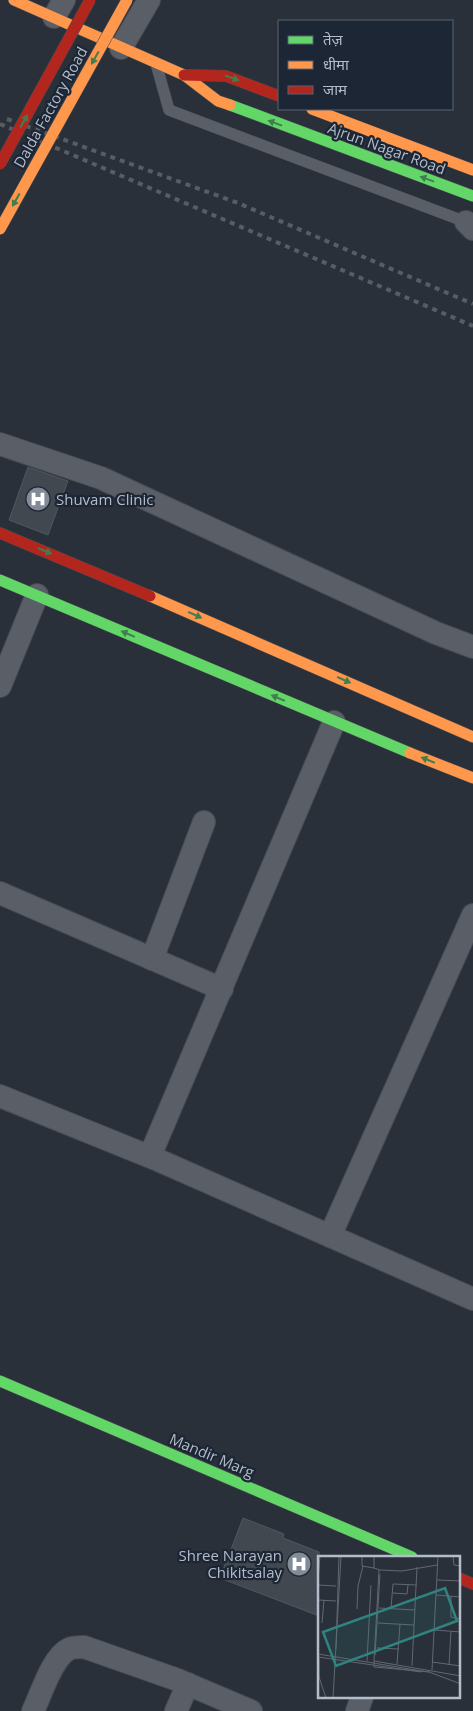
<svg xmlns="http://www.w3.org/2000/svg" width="473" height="1711" font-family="'Open Sans','Noto Sans Devanagari',sans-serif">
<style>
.building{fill:#424850;stroke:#515760}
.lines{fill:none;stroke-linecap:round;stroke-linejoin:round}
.lane-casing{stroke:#484c53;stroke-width:12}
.street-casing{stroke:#484c53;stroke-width:24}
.fast-casing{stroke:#484c53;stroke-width:12}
.slow-casing{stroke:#484c53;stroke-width:12}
.jam-casing{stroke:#484c53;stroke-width:12}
.lane{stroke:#5a5e66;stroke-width:11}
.street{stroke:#5a5e66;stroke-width:22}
.fast{stroke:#63d668;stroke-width:11}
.slow{stroke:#ff974d;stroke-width:11}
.jam{stroke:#b3261e;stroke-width:11}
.rail{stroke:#585d64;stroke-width:4;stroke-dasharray:5 5;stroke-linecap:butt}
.slow-bridge-casing{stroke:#484c53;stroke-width:12;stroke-linecap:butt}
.jam-bridge-casing{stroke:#484c53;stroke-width:12;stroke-linecap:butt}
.slow-bridge{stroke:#ff974d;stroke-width:11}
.jam-bridge{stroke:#b3261e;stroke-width:11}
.oneway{fill:#407e4e}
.labels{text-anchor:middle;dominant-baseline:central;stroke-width:4.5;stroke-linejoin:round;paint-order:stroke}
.street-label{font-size:15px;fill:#b4bcca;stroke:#1c2634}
.poi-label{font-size:15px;fill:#b4bcca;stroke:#1c2634;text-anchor:start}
.inset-road{fill:none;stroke:#616873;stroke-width:1}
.view{fill:#308480;fill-opacity:0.15;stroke:#308480;stroke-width:2.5}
.inset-edge{fill:none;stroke:#b4bcca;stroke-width:2.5}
</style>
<rect width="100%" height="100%" fill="#293039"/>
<!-- building -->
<g class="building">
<path d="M28,467L68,481L48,535L9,520Z"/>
<path d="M243,1518L284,1534L283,1538L319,1552V1616L220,1578Z"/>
</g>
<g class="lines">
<defs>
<path id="lane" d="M157,67L169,110L466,222L470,220"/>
<g id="street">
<path d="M54,17L64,0"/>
<path d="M121,48L149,0"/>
<path d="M466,222L473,229"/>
<path d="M0,444L101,478L436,633L473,647"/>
<path d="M0,686L37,595"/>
<path d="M0,893L222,989"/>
<path d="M152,959L204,822"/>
<path d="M0,1096L158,1160L473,1299"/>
<path d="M150,1156L334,722"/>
<path d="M330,1236L473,915"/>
<path d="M33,1711C41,1695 52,1657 69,1649C73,1647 79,1647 84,1647L178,1680L251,1711"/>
<path d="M176,1711L188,1684"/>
<path d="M357,1711L362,1697"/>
</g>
<g id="fast">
<path d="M230,105L473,196"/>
<path d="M0,580L410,753"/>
<path d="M0,1381L412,1557"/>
</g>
<g id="slow">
<path d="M14,0L184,75L218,101L230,105"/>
<path d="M312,109L473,170"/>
<path d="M150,596L473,737"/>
<path d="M410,753L473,778"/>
</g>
<g id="jam">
<path d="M184,75L226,76L279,96"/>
<path d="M0,533L150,596"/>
<path d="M459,1578L473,1584"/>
</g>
</defs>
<!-- lane casing -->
<use href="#lane" class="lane-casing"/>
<!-- street casing -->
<use href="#street" class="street-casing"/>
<!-- fast casing -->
<use href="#fast" class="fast-casing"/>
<!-- slow casing -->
<use href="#slow" class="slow-casing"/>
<!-- jam casing -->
<use href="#jam" class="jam-casing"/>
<!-- lane -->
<use href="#lane" class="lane"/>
<!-- street -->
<use href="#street" class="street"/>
<!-- fast -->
<use href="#fast" class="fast"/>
<!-- slow -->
<use href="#slow" class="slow"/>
<!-- jam -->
<use href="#jam" class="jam"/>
<!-- rail -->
<g class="rail">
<path d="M7,119L238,203L473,304"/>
<path d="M0,124L473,326"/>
</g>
<defs>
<path id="slow-bridge" d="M0,229L127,0"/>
<path id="jam-bridge" d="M0,164L90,0"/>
</defs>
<!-- slow-bridge casing -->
<use href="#slow-bridge" class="slow-bridge-casing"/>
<!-- jam-bridge casing -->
<use href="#jam-bridge" class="jam-bridge-casing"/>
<!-- slow-bridge -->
<use href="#slow-bridge" class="slow-bridge"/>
<!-- jam-bridge -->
<use href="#jam-bridge" class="jam-bridge"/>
</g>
<!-- one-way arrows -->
<defs><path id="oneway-solid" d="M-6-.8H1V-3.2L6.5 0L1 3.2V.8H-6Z" transform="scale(1.25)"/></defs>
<g class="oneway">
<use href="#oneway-solid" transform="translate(95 58) rotate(119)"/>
<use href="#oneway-solid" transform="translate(232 78) rotate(19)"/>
<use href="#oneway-solid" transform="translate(24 121) rotate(-61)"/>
<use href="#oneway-solid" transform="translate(275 123) rotate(-160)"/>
<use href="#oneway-solid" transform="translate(427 179) rotate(-160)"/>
<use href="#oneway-solid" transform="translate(16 200) rotate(119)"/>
<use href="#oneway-solid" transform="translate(45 551) rotate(22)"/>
<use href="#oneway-solid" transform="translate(195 615) rotate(24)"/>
<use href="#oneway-solid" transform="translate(128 634) rotate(-157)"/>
<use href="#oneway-solid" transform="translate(344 680) rotate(24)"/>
<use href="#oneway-solid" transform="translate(278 698) rotate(-157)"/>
<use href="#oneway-solid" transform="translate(428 760) rotate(-158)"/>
</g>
<!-- icons -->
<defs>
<symbol id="hospital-disc" viewBox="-11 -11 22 22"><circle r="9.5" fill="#838b97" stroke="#1c2634"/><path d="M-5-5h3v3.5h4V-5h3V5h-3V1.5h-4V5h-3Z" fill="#fff"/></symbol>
</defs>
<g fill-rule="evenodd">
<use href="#hospital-disc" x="24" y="485" width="28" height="28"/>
<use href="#hospital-disc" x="285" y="1550" width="28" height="28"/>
</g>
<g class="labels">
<!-- street labels -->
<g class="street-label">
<text transform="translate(50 107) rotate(-61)">Dalda Factory Road</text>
<text transform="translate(387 148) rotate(20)">Ajrun Nagar Road</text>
<text transform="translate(212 1455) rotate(23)">Mandir Marg</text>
</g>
<!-- poi labels -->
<g class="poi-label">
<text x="56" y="499">Shuvam Clinic</text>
<text x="282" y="1555" text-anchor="end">Shree Narayan<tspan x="282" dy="17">Chikitsalay</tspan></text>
</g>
</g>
<!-- overview -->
<g transform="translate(318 1556)">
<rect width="142" height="142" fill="#293039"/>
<path class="inset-road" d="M44,0V10L56,12M56,0V12L62,14L84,15L119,9M135,0L136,9L143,10M0,24L2,0M119,24L143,25M0,29L18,30M75,37L89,38L90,29M118,39L143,41M133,40V61L143,63M0,44L18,45M61,52L97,54M73,52L75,28L99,29M39,53L40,30L45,10M4,67L6,44M60,67L96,69M116,74L143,76M59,92L81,93M18,93L21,0M0,98L110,116M57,99L62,18M0,101L103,116M1,103V121L8,142M49,105L53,29M56,105L61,14M114,106L143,110M79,108L82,68M131,109L133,75M94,110L99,11M114,114L120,0M111,116L143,128M112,116L56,111V105L143,120M15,142L23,0"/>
<path class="view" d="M127,32L139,65L18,110L5,76Z"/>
<rect width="142" height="142" class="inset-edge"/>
</g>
<!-- legend -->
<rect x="278" y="20" width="175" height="90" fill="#1c2634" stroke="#596270"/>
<rect x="288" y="36" width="25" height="8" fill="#63d668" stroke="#596270"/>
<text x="323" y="45" font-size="15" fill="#b4bcca">तेज़</text>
<rect x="288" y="61" width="25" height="8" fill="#ff974d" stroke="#596270"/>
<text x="323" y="70" font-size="15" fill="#b4bcca">धीमा</text>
<rect x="288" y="86" width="25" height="8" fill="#b3261e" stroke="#596270"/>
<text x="323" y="95" font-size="15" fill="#b4bcca">जाम</text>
</svg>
